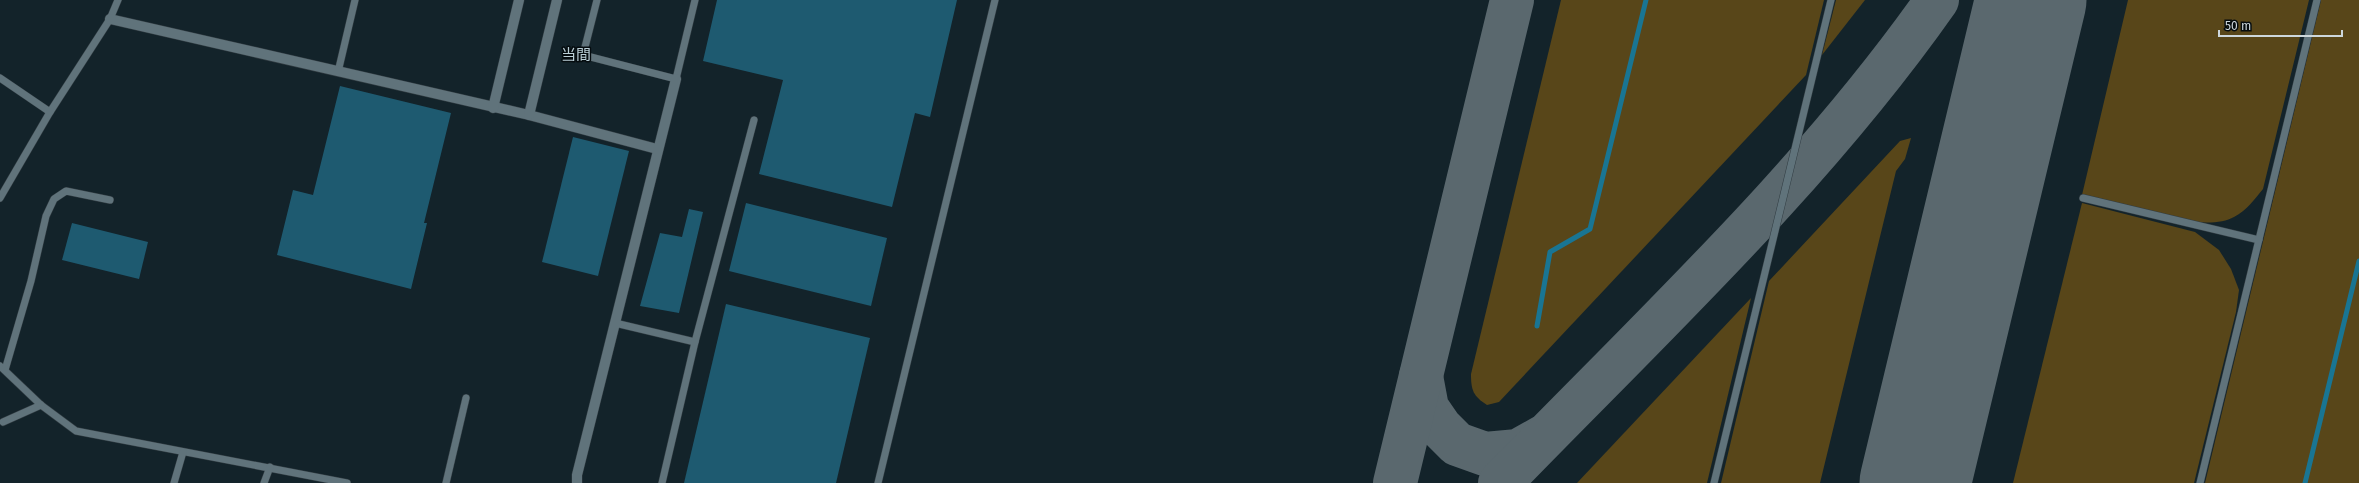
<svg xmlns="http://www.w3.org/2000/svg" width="2359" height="483" font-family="'Fira Sans','Noto Sans JP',sans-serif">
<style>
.green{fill:#584619}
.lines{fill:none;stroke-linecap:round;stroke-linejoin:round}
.stream{stroke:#197593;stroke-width:5}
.taxiway{stroke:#5a686e;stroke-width:44}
.runway{stroke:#5a686e;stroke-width:111}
.building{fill:#1e5a70}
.service-casing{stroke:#323d43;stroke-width:8}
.minor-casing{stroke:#323d43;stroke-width:11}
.service{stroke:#60737b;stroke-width:7}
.minor{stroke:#60737b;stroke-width:10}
.labels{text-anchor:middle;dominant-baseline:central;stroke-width:3;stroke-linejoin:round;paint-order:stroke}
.quarter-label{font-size:15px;fill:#bacfd7;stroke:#050c0f}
</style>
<rect width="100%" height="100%" fill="#13232a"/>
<!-- green -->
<g class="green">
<path d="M1561,0H1824L1806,75L1499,402L1487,405C1473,396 1471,390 1471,374Z"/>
<path d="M1836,0H1865L1822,55Z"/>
<path d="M2128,0H2309L2263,189C2254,200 2247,210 2234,217C2203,235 2117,204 2082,195Z"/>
<path d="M2321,0H2359V483H2205Z"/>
<path d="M1911,138L1905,159L1896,171L1820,483H1721L1769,281L1900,141Z"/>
<path d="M2082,203L2195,232L2219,250L2231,269L2239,290L2236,312L2194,483H2013Z"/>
<path d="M1751,298L1707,483H1577Z"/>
</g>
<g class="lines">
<!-- stream -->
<g class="stream">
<path d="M1537,326L1550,252L1590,229L1646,0"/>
<path d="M2305,483L2359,261"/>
</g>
<!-- taxiway -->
<g class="taxiway">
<path d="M1421,376L1427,408L1440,427L1457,444L1485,454L1518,451L1543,437"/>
<path d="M1395,483L1512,0"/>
<path d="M1500,483C1651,327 1812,178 1937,0"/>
</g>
<!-- runway -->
<path class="runway" d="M1915,483L2031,0"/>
</g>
<!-- building -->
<g class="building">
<path d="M717,0H957L930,117L915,113L892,207L759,174L783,80L703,61Z"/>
<path d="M340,86L451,113L424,223H427L411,289L277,255L293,190L313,195Z"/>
<path d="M573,137L629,151L598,276L542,262Z"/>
<path d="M746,203L887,238L871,306L729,271Z"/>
<path d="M689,209L703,212L679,313L640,306L660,233L682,237Z"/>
<path d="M72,223L148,242L139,279L62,260Z"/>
<path d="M726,304L870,338L836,483H684Z"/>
</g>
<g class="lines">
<defs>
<g id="service">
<path d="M597,0L583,55L676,79L695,0"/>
<path d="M338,72L355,0"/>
<path d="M0,78L50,112"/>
<path d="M0,198L50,112L110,19L118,0"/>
<path d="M2083,198L2259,240"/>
<path d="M615,323L695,342"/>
<path d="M0,366L41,405L76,431L347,483"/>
<path d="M5,370L31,281L46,216L54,199L66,191L110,200"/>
<path d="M3,422L41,405"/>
<path d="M174,483L183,452"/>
<path d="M264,483L270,467"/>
<path d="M446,483L466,398"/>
<path d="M662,483L695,342L754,120"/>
<path d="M878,483L995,0"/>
<path d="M1714,483L1831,0"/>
<path d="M2200,483L2317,0"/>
</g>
<g id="minor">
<path d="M110,19L529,115L657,149"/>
<path d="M493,108L519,0"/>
<path d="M529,115L557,0"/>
<path d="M577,483V475L676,79"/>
</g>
</defs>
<!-- service casing -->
<use href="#service" class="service-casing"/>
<!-- minor casing -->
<use href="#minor" class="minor-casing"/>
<!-- service -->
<use href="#service" class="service"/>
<!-- minor -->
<use href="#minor" class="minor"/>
</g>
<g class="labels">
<!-- quarter labels -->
<g class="quarter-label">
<text x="576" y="55">当間</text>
</g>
</g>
<!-- scale -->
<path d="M2219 30v6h123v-6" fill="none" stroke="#cdd7dc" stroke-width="2"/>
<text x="2225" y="30" font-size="12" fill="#cdd7dc" stroke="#050c0f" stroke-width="3" paint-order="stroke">50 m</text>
</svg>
